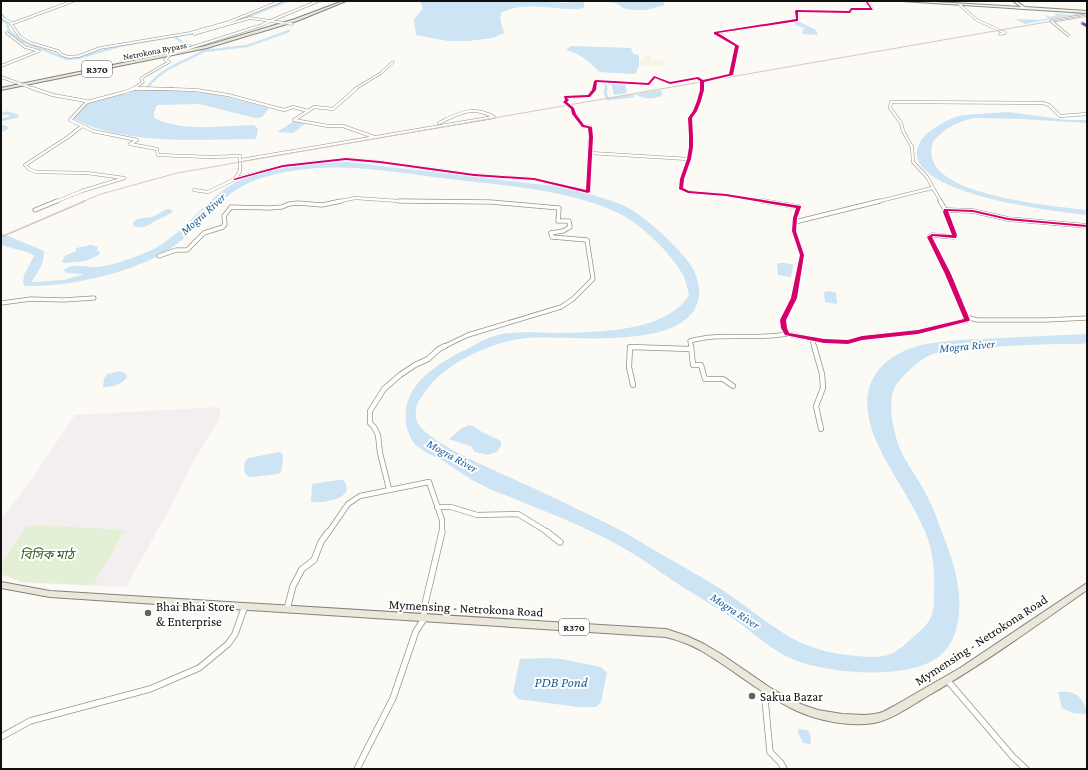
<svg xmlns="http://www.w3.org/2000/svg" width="1088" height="770" font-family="'Crimson Pro','Noto Sans Bengali',serif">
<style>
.industrial{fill:#f3eef0}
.farmland{fill:#f7f5e1}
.green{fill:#e4f0d5}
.water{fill:#cce4f3}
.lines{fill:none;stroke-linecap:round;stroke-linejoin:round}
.canal-far1{stroke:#cce4f3;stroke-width:2.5}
.canal{stroke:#cce4f3;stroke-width:3}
.street-far4-casing{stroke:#959592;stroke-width:3}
.street-far3-casing{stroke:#959592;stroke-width:3.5}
.street-far2-casing{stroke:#959592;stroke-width:5}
.street-far1-casing{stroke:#959592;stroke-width:6}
.street-casing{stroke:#959592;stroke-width:7}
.secondary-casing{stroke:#8c8b89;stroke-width:2}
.primary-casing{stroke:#83827f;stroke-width:2}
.street-far4{stroke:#fefefd;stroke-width:2}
.street-far3{stroke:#fefefd;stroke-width:2.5}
.street-far2{stroke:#fefefd;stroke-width:3.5}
.street-far1{stroke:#fefefd;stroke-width:4.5}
.street{stroke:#fefefd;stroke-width:5.5}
.secondary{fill:#f4f4eb;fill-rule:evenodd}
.primary{fill:#ebe8da;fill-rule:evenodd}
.rail-far1{stroke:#d6c6c5;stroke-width:1}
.rail{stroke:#d6c6c5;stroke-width:1.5}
.quiet{stroke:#8e44ad;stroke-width:2.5;stroke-dasharray:5 2.5;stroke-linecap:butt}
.cycleway-casing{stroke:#fff;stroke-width:2}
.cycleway{fill:#d6006c;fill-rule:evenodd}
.poi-dot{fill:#62615f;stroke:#fff;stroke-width:1.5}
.labels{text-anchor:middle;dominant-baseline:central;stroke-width:4;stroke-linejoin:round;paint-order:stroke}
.far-street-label{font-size:9px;fill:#0f0f0f;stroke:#fff}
.shield{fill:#fff;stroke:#575757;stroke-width:1}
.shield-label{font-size:10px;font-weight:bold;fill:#0f0f0f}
.water-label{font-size:12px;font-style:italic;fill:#1e5f9a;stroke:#fff}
.near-park-label{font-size:13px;font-style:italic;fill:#2d6322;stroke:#fff}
.near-poi-label{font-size:13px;fill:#0f0f0f;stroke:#fff;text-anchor:start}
.near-street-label{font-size:13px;fill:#0f0f0f;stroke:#fff}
.near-water-label{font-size:14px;font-style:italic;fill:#1e5f9a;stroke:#fff}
</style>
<rect width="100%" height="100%" fill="#fbfaf4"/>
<!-- industrial -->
<path class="industrial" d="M220,407L219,420L192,464L173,502L126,587L29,583L1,576V519L30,482L75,415Z"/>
<!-- farmland -->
<path class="farmland" d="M644,55H650V60L663,61L664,66H640V60H643Z"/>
<!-- green -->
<path class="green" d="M37,525L125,530L93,585L20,582L1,573V565L26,527Z"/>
<!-- water -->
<g class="water">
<path d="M420,1H539L567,3L571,1H663L665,5L646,10H631L623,8L616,3L599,1L584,2V7L580,9C556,11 522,0 501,13L500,19L504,33L492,38L468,41H448L416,35L414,19L423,9Z"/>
<path d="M1080,12L1086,14L1061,17L1025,24L1015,19L1038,20L1048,18L1045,15L1051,17L1057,15L1053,13L1068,15Z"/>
<path d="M793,21H798L816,30L818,35L802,34L803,29L805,28L795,25Z"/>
<path d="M571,46L631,48L633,54L639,55V65L636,73L634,74L600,72C587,61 585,56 566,50Z"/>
<path d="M611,83H625L627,93L614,95Z"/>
<path d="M154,89L156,91C196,88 231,98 269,108L262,117L255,118L199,104L157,105L154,112V118C181,132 224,126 254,125L258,129L256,139C195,139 130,146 73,119L88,103L100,98L125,94L136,90Z"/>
<path d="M661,90L662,94L661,96C652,100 644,99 635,94Z"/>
<path d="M1008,112L1067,120H1087V123L1022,119L974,118L963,121L952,126L944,131L933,141C931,149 930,157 935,165C954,197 1052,206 1087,210V215C1060,212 892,193 920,142C927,130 951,117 963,115Z"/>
<path d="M294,121L306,123L293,133L277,132Z"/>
<path d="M348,162L562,187C584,193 613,199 632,210C652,223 672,242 687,260C696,271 702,287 698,301C684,352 567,335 527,338C493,341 444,363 425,392C421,398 416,403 416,411C415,416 416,421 419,425C434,446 497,471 522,483C549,495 575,508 602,521C624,531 645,545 666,557C686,568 705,579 724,591C748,607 778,633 804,644C818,650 832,653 847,655C858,656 872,658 884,656C898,654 909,640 920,631C934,619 934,609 934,592C935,570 933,547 923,527C911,500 893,476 880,449C860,408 860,371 906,350C922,343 941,342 957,340L1087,334V343L1081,344C1047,344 1014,345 980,348C964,350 945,349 930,355C921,359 914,366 907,372C902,378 896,383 894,389C887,406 894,437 902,453C909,468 920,481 927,496C933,507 937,519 941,530C953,561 963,587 958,621C953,652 934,665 904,670C871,676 813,671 784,655C764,644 749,629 731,617C713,605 693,594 675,582C663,574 652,566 640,558C603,534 562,518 522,502C509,496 495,492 482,485C469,479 457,470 445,462C435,456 422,452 414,443C410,438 407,430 406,423C401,386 436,364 465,350C473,346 482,340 491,337C511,330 534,333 555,333C595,332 666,333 689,295C687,286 685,277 680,270C666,249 641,224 618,213C570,190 509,186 458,180C387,172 329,157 258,179C227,189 207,218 183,239C147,271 72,287 25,286L23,283L24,275L34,256L30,253L1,245V233L44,251C44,265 39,270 32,281L33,282L64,280L84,274L66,273L64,270C73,263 82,267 93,267C110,267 129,259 145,253C176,241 196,211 222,191C252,168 311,163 348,162Z"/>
<path d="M169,209L172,210V212C167,216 160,218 155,221C147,226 144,229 134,226L133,223C137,216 144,219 151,217C158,216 161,210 169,209Z"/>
<path d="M91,245L98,247L97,251L100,252L99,255L86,261L64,263L62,261L66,255L76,251V248Z"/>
<path d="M779,263H786L793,265L791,277L778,275L777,264Z"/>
<path d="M829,291L836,293L837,304L825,302L824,292Z"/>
<path d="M120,371L126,374L127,377C122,385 112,387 103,387L104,379L107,374Z"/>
<path d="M469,425L473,426L482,432L501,441V445L497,452L487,455L475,452L471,446L449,439L462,428Z"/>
<path d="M279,452L282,453L283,460L281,472L278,474L252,477C243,477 243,466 246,460L249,458Z"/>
<path d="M338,480H343C359,498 322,504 311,502L312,484Z"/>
<path d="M548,658L561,659L601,667L607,673L601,702L596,707H578L518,699L513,692L520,659Z"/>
<path d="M1058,692C1075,690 1081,696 1087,710L1086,714L1073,713L1062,708Z"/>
<path d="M798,729L807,730L810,734L811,744L803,743L798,732Z"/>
</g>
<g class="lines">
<!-- canal-far1 -->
<g class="canal-far1">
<path d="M1,20L7,23L9,31L22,41L67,59L78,58L119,46L198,32"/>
<path d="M232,23L287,1"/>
<path d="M204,51L247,46L289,31"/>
<path d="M148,87C161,68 185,62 204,51L183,43L175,37"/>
<path d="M606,89V85"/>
</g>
<!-- canal -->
<g class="canal">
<path d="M606,88L605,93L608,99L633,96"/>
<path d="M1,114L7,113L17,116L1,120"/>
<path d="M1,126L7,128L1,131"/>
</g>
<defs>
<g id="street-far4">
<path d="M960,5L977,20L1005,33L1000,34"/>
<path d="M1,15L4,19L10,22L20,37L31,43L58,51L62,55L69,57L79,56L100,48L190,33L229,22L281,1"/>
<path d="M1082,23L1087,26"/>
<path d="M11,24L73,1"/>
<path d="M194,34L250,18L270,21L318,1"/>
<path d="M1068,35L1051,21L1087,15"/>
<path d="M1,66L39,51L25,47L7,33"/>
<path d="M1,77L35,89"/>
<path d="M133,89L143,82L141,79L143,77L169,62L165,60L171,54L262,25L270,21L292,24"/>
<path d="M135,89H173"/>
<path d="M355,89L381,73L393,62"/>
<path d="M594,89L596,81L649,84L654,77L670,83L698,78L703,81"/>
<path d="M702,89V81L731,75L737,46L715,33L797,20L796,11L850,12L851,9H872L866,1"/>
</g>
<g id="street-far3">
<path d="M32,88L53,95L86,101L87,102L70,120L93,131L137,140L130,144L157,149L158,155L210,157L240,156V171L235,179L208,192L194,190"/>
<path d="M702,88L697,106L690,118L691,147L689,159L682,179L681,189L688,192L726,195L768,202"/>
<path d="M131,90L137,88L196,90L228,95L284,110L293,107L308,111L314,107L333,109L357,88"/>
<path d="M87,102L125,92L135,88"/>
<path d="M308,111L294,120L328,126H343L374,137"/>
<path d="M590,153L688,159"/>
<path d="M241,160L494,117C472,105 460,113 439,123"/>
<path d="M235,179L283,166L346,159L380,162L474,175L534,179L588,192L590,127L583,126C577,117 573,109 565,102L567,100L565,97L589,96L594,88"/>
<path d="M55,202L82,191L124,178L87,173L36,172L29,169L25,165L68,137L82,126"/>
<path d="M336,202L355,198L399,201L487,202"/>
<path d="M876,202L932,188"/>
<path d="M941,202L927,177L913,162L912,147L903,131L901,123L890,108L891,102L1043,103L1049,105L1060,116L1087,114"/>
</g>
<g id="street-far2">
<path d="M399,201L491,202L559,208L558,221H569L570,227L563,231L551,233"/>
<path d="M762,201L799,207L795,218L794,231L802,255L794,298L783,320L784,328L787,334L824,341L848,342L862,338L918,332L967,320L948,274L929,237L932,235L954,237L955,235L945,212L946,210L973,211L1008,219L1087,226"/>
<path d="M940,201L946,211"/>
<path d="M35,210L57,201"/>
<path d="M795,222L880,201"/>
<path d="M159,256L176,250H187L204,233L223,227L225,224L224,216L231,207L269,208L282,207L289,204L298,203L322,205L341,201"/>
<path d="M1,303L31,299L63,300L94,298"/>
<path d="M966,317L977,320H1046L1087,318"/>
<path d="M812,339L814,347"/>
<path d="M443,347L468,335L561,307L573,299L593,279L587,240L552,237L551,233"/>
<path d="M691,347L690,341C722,332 755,340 787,334"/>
</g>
<g id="street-far1">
<path d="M691,346L693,365H701L705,379H723L733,386"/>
<path d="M814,346L822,374L823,388L816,406L821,429"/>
<path d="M633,385L629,367L630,347L690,349"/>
<path d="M389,489L380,453L378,435L374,427L370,423V411L384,389L400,375L415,365L428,359L439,349L445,346"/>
<path d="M437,507H451L477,515L518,514L549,533"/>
<path d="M328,533L348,504L360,496L429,482L442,520V533"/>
</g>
<g id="street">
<path d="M547,532L560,542"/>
<path d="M287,609L293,586L302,569L314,560L321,542L328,532"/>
<path d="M948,681L1013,757L1026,769"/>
<path d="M764,689L770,752L781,763L784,769"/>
<path d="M1,737L30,721L150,689L199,668L228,644L235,634L245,606"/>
<path d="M357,769L393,698L416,631L424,619V608L442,532"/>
</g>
<path id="secondary" d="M902,1H917L1021,7L1013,1H1016L1025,7L1087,11V13Z"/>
<g id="primary">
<path d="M343,1H346L297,21L207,48L1,90V88L205,46L295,19Z"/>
<path d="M1,582L50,591L666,629L687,636L704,644L721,654L769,687L786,697L803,705L818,710L842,714L865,715L875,714L883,712L894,706L960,668L1087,583V590C1034,627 982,665 926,697C909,707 893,719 874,723C849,727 820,721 797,711C762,695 733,669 700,650C689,644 678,640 666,637L50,597L1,588Z"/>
</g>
</defs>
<!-- street-far4 casing -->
<use href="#street-far4" class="street-far4-casing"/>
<!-- street-far3 casing -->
<use href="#street-far3" class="street-far3-casing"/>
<!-- street-far2 casing -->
<use href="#street-far2" class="street-far2-casing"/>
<!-- street-far1 casing -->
<use href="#street-far1" class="street-far1-casing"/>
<!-- street casing -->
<use href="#street" class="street-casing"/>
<!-- secondary casing -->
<use href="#secondary" class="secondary-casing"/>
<!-- primary casing -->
<use href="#primary" class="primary-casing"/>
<!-- street-far4 -->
<use href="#street-far4" class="street-far4"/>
<!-- street-far3 -->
<use href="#street-far3" class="street-far3"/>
<!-- street-far2 -->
<use href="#street-far2" class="street-far2"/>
<!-- street-far1 -->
<use href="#street-far1" class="street-far1"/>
<!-- street -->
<use href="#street" class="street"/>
<!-- secondary -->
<use href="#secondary" class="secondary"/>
<!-- primary -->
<use href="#primary" class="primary"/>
<!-- rail-far1 -->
<path class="rail-far1" d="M82,202L101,194L177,173L1087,15"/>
<!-- rail -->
<path class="rail" d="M1,237L85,201"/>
<!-- quiet -->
<path class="quiet" d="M1082,23L1087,26"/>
<defs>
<path id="cycleway" d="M865,1H867L873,10H852L850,13L798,12V21L718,33L739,46L733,75L704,82V90L701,101L697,111L692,118L693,136V147L691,159L684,179L683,188L689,191L726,194L801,206V207L797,218L796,231L804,255L797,298L786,320L787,328L789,333L824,339L848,340L862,336L918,330L964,319L945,274L927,237L932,234L952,235L943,212L944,209L973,210L1008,218L1087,225V227L1008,220L973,212L948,211L957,235L956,238H954L933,236L932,237L951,274L970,320L969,321L918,334L862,340L848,344L824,343L785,335L781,328L780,320L791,298L800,255L792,231L793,218L796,208L726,196L688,193L679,189L680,179L687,159L689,147V136L688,118L693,111L697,101L700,90V81L697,79L670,84L655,78L649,85L597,82L596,90L590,97L567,98L569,100L567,102L574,108L576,114L584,125L592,127L593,137L590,192L588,193L534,180L474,176L380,163L346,160L283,167L235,180L233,179L283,165L346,158L380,161L474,174L534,178L586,190L589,137L588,128L582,127L572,114L571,109L563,102L565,100L564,96L588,95L592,90L594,81L596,80L648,83L654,76L670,82L698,77L703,80L729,74L735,46L714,34V32L796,19L795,11L796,10L849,11L851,8H870Z"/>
</defs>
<!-- cycleway casing -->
<use href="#cycleway" class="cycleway-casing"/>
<!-- cycleway -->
<use href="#cycleway" class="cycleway"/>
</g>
<!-- markers -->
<g class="poi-dot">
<circle cx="148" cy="613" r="4"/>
<circle cx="752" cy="696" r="4"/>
</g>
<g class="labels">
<!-- far-street labels -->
<g class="far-street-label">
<text transform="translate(155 51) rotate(-11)">Netrokona Bypass</text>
</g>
<!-- shield labels -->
<g class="shield">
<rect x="82" y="61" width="30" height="16" rx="3"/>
<rect x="559" y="619" width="30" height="16" rx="3"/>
</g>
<g class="shield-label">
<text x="97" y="69">R370</text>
<text x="574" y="627">R370</text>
</g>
<!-- water labels -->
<g class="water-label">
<text transform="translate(203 214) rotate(-42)">Mogra River</text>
<text transform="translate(967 346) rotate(-5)">Mogra River</text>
<text transform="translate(452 456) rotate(29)">Mogra River</text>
<text transform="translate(735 611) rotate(33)">Mogra River</text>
</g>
<!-- near-park labels -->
<g class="near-park-label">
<text x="47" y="554">বিসিক মাঠ</text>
</g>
<!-- near-poi labels -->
<g class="near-poi-label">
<text x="156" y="606">Bhai Bhai Store<tspan x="156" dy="15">&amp; Enterprise</tspan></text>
<text x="760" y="696">Sakua Bazar</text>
</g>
<!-- near-street labels -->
<g class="near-street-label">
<text transform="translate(466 608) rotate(3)">Mymensing - Netrokona Road</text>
<text transform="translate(981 640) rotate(-33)">Mymensing - Netrokona Road</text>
</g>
<!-- near-water labels -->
<g class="near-water-label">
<text x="561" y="682">PDB Pond</text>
</g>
</g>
<!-- border -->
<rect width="1088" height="770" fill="none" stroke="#0f0f0f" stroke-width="4"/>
</svg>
